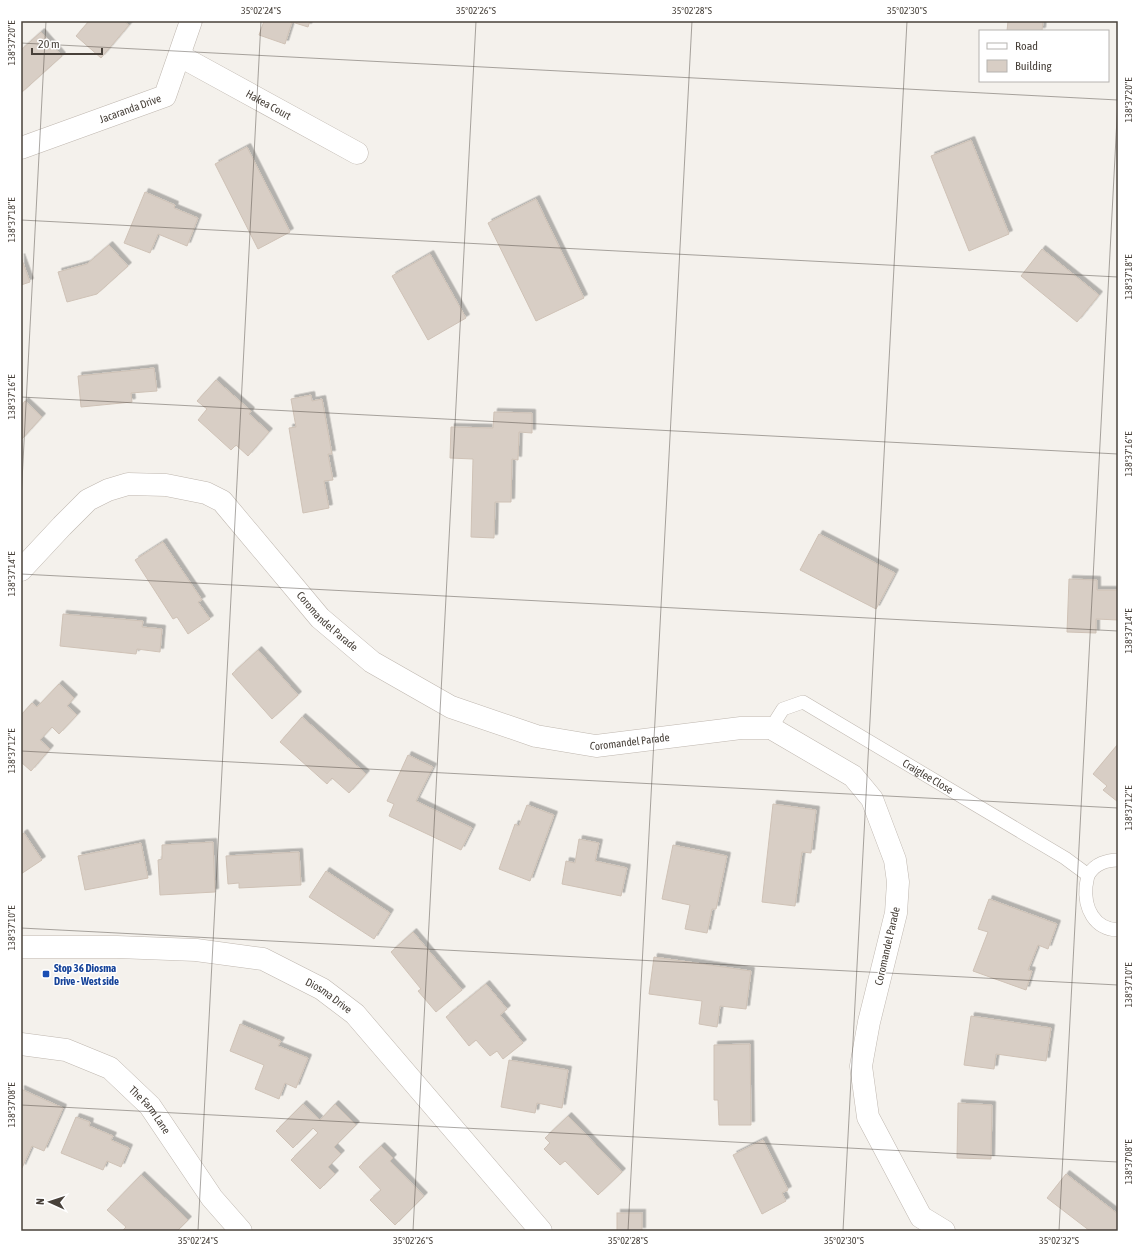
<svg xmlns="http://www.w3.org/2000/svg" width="1139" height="1252" font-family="'Asap Condensed',sans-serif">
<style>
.building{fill:#d8cec5;stroke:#cfc2b6;filter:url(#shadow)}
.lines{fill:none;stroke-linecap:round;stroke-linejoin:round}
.lane-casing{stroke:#bfb7af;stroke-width:14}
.street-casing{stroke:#bfb7af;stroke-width:23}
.lane{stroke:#fff;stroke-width:13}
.street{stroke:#fff;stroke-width:22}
.ticks{fill:none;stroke:#48413a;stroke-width:1;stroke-opacity:0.45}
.transit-dot{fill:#1a4fb4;stroke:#fff;stroke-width:1.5}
.labels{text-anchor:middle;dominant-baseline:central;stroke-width:3;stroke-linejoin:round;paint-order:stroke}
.street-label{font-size:11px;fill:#48413a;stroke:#fff}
.transit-label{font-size:11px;font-weight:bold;fill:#164399;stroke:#fff;text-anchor:start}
.neatline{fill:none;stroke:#48413a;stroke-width:1.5}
.ticks-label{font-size:10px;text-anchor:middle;fill:#48413a}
</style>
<defs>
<filter id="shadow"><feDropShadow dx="3.5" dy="-3.5" stdDeviation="0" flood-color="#0004"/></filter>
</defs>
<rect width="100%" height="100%" fill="#f4f1ec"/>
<!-- building -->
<g class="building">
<path d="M89,21H126L125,22L129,25L101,58L76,36Z"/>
<path d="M264,21H310L308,27L292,22L285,44L259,35Z"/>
<path d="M1008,21H1043L1042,31H1007Z"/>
<path d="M41,32L62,56L21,93V50Z"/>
<path d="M971,140L1009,234L969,251L931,156Z"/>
<path d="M247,147L290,232L258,249L215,164Z"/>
<path d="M145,192L175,205L174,208L198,218L187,246L158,234L150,253L124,243Z"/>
<path d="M536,199L584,298L536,321L488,223Z"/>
<path d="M109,245L128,266L97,294L67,302L58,272L87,264Z"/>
<path d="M1042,249L1099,295L1077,322L1021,276Z"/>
<path d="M430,254L466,318L428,340L392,276Z"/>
<path d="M21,257L30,282L21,285Z"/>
<path d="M154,368L157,391L131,393L132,402L81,407L78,376Z"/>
<path d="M216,380L251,411L249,414L269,432L248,456L236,445L231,450L198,420L207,409L197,401Z"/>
<path d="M311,395L312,401L322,399L332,454H328L333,480L324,481L329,508L303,513L289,428L296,427L291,399Z"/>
<path d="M25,401L42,417L21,440V406Z"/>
<path d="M494,412L532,413V433L519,432L518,460L512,459L511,502H495L494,538L471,537L473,459L450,458L451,427L493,428Z"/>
<path d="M819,534L895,573L876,609L800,570Z"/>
<path d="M163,542L202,600L198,602L210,619L188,634L177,617L173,619L135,560Z"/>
<path d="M1069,579L1097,580V590H1118V620L1096,619V633L1067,632Z"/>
<path d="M63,614L143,621L142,627L162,629L160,652L137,649L136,654L60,646Z"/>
<path d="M258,650L298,695L272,719L232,674Z"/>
<path d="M59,684L74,698L67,706L77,715L59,734L52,727L40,740L50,749L31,771L21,762V715L32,703L37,707Z"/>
<path d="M302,717L366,774L349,793L332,778L327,784L280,742Z"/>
<path d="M1118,744V802L1103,790L1107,786L1093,774Z"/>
<path d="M408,755L433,767L416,801L472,828L461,850L389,816L394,804L387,801Z"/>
<path d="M773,804L816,810L811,853L802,852L795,906L762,902Z"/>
<path d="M527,805L554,815L530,881L499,869L515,824L519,826Z"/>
<path d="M24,833L42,860L21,874V835Z"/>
<path d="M579,839L599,843L595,861L627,868L621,896L562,884L566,861L575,863Z"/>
<path d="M213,842L215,892L160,895L158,860L162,859V845Z"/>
<path d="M141,843L148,878L85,890L78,856Z"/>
<path d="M673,845L727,856L716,909H712L707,933L685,929L690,905L662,899Z"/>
<path d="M299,852L301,885L239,888V883L228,884L226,856Z"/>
<path d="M326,871L390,913L374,939L309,897Z"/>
<path d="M989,899L1057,924L1048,949L1038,945L1028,970L1032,971L1026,990L973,971L988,932L978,929Z"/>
<path d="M413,932L462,990L436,1012L418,991L421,989L391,952Z"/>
<path d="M654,957L751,971L746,1009L720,1006L717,1027L699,1024L702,1001L649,994Z"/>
<path d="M486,984L507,1009L500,1015L523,1043L503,1059L497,1051L490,1056L476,1040L469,1046L446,1017Z"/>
<path d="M971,1016L1051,1028L1046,1061L996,1054L994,1069L964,1065Z"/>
<path d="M240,1024L281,1041L278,1046L308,1058L296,1088L285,1083L279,1099L255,1089L264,1065L230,1051Z"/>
<path d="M750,1044L751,1125H719L718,1100H714V1045Z"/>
<path d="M509,1060L568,1070L562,1108L537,1103L535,1113L501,1107Z"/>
<path d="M21,1089L63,1108L44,1151L32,1146L22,1168Z"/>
<path d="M958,1103L992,1105L991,1159L957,1158Z"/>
<path d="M303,1104L320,1120L335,1104L356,1125L334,1147L341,1154L328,1167L335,1174L320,1189L291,1160L318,1133L313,1128L293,1148L276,1131Z"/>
<path d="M568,1116L622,1172L598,1195L565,1161L560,1165L544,1149L550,1143L545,1138Z"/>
<path d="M76,1117L90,1122L89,1126L113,1136L111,1140L129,1148L121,1167L107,1161L103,1170L61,1153Z"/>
<path d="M763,1140L788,1190L782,1193L786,1201L762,1214L733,1155Z"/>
<path d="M381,1146L393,1158L390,1161L424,1196L395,1225L370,1200L381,1190L359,1167Z"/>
<path d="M1066,1174L1118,1214V1231H1090L1047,1198Z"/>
<path d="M141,1175L188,1220L177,1231H122L126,1227L107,1210Z"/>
<rect x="617" y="1213" width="25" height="18"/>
</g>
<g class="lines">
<defs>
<g id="lane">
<path id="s1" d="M771,728L783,709L803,702L1065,858L1088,875"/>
<path d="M1118,860C1107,860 1095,864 1089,874C1087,877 1087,882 1086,886C1084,908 1094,929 1118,930"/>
</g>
<g id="street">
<path id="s2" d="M180,56L357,153"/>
<path id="s3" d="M21,148L165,96L191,21"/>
<path id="s4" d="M21,570L62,526L88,500L108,490L128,484L166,485L206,493L222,501L320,618L372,662L451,707L536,736L596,746L741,728H771L853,776L872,799L895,860L898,882L896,913L869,1022L861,1066L868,1117L921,1217L944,1231"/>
<path id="s5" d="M21,947H117L196,950L263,959L322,989L355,1014L541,1231"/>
<path id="s6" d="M21,1044L66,1050L110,1068L150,1106L212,1198L241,1231"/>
</g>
</defs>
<!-- lane casing -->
<use href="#lane" class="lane-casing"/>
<!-- street casing -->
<use href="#street" class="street-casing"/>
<!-- lane -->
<use href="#lane" class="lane"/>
<!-- street -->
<use href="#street" class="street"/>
</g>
<!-- ticks -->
<path class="ticks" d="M21,43L1118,100M21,220L1118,277M21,397L1118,454M21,500L46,21M21,574L1118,631M21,751L1118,808M21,928L1118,985M21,1105L1118,1162M198,1231L261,21M413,1231L476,21M628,1231L692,21M843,1231L907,21M1059,1231L1118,99"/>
<!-- markers -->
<rect class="transit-dot" x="42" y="970" width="8" height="8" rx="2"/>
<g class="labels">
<!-- street labels -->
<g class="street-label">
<text stroke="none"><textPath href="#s2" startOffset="101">Hakea Court</textPath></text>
<text stroke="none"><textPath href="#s3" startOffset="116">Jacaranda Drive</textPath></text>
<text stroke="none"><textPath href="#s4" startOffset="397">Coromandel Parade</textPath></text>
<text stroke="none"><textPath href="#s4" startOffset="733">Coromandel Parade</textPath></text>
<text stroke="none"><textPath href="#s1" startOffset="189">Craiglee Close</textPath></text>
<text transform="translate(887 946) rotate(-77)">Coromandel Parade</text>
<text stroke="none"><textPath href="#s5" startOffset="318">Diosma Drive</textPath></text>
<text stroke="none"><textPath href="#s6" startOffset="151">The Farm Lane</textPath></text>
</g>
<!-- transit labels -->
<g class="transit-label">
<text x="54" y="968">Stop 36 Diosma<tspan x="54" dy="13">Drive - West side</tspan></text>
</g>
</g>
<!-- border -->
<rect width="1139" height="1252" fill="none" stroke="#ffffff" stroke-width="44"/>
<!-- legend -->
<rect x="979" y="30" width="130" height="52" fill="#ffffff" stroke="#b6b3b0"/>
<rect x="987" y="43" width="20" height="6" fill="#ffffff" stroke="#b6b3b0"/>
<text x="1015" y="50" font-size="12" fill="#48413a">Road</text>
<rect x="987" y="60" width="20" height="12" fill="#d8cec5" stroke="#b6b3b0"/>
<text x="1015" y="70" font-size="12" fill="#48413a">Building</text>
<!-- north arrow -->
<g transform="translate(50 1202) rotate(273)" stroke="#ffffff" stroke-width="3" paint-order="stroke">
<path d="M0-3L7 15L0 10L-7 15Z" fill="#48413a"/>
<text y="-6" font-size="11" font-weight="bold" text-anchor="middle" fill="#48413a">N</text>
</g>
<!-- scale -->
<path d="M32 48v6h70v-6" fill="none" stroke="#48413a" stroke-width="2"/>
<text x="38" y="48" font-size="12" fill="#48413a" stroke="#ffffff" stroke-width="3" paint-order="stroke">20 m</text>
<rect x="22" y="22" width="1095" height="1208" class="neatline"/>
<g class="ticks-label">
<text x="261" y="14">35°02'24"S</text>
<text x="476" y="14">35°02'26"S</text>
<text x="692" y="14">35°02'28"S</text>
<text x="907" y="14">35°02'30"S</text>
<text transform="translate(11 43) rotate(-90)" y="4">138°37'20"E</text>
<text transform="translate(1128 100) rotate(-90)" y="4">138°37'20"E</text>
<text transform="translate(11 220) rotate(-90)" y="4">138°37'18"E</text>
<text transform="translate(1128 277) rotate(-90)" y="4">138°37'18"E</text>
<text transform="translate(11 397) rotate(-90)" y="4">138°37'16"E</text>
<text transform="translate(1128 454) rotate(-90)" y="4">138°37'16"E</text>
<text transform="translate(11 574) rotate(-90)" y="4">138°37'14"E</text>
<text transform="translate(1128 631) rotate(-90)" y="4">138°37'14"E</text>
<text transform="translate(11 751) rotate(-90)" y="4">138°37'12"E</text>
<text transform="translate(1128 808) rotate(-90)" y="4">138°37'12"E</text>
<text transform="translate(11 928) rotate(-90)" y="4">138°37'10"E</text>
<text transform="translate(1128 985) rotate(-90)" y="4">138°37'10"E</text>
<text transform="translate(11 1105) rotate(-90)" y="4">138°37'08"E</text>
<text transform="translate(1128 1162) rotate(-90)" y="4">138°37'08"E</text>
<text x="198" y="1244">35°02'24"S</text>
<text x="413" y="1244">35°02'26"S</text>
<text x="628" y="1244">35°02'28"S</text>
<text x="844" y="1244">35°02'30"S</text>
<text x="1059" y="1244">35°02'32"S</text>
</g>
</svg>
